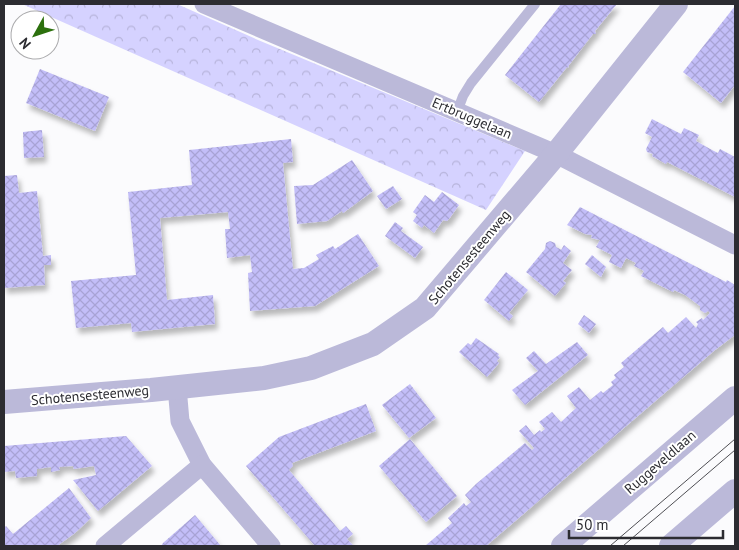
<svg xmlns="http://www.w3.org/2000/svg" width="739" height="550" font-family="'PT Sans',sans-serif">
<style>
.forest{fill:url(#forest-crowns)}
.building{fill:url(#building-cross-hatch);filter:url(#shadow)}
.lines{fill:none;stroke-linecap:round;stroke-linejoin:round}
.service{stroke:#bbb9d9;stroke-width:10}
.minor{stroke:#bbb9d9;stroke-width:19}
.tertiary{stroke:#bbb9d9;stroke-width:24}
.tram{stroke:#4e4e53;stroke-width:1}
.labels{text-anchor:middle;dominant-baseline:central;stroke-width:4;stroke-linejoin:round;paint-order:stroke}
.street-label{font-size:14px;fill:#2c2c31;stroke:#fff}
</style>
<defs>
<pattern id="forest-crowns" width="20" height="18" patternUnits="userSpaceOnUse" patternTransform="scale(1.25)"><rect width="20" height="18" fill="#d5d2ff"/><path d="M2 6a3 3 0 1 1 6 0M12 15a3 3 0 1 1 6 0" fill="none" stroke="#b7b4db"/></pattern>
<pattern id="building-cross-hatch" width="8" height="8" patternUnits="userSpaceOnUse" patternTransform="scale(1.25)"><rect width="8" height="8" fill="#c3bef8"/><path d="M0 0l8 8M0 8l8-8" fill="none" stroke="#a8a3d5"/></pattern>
<filter id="shadow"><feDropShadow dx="3" dy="5.5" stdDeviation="2.5" flood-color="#0004"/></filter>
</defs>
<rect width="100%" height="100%" fill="#fbfbfd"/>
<!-- forest -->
<path class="forest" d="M22,4H177L258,40L525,151L486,210Z"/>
<!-- building -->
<g class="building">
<path d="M561,4H617L595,31L596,34H593L569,65L568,68L567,67L539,102L505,75Z"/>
<path d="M735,6V85L721,103L683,72Z"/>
<path d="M40,69L109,97L95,131L26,103Z"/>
<path d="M652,119L681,134L684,128L699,135L696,141L712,150L718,153L720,149L735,157V197L667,162L666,164L652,156L653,154L647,152L646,149L652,137L645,133Z"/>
<path d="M42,130L44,157L24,158L23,132Z"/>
<path d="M291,139L293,162L283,163L293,269L304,268L319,259L316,255L333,246L335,249L358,234L379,266L315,306L250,311L248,273L252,272L250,255L227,258L225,229H230L228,212L160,218L167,300L213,295L215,324L132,332L131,323L76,328L71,281L136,275L128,192L192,185L189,150Z"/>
<path d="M352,160L373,191L343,213L342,211L327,221L297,224L294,186L313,185Z"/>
<path d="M17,175L19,193L37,191L43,256L51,255V265H44L45,285L4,288V176Z"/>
<path d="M393,186L402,199L386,209L377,196Z"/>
<path d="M442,192L459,205L449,219L447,221L443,220L434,233L424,225L422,228L413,221L417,215L413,212L425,195L434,202Z"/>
<path d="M580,207L726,282L727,280L735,285V335L715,350L486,546H425L452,523L448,518L464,503L466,506L471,502L465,495L476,484L525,443L532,450L534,448L519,431L526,425L534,435L540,430L541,432L545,429L539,422L552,412L561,422L576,408L567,396L579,387L590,400L601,391L603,393L613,385L611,382L616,378L614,375L624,367L621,363L663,327L668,333L686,317L696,328L698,324L696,322L702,318L703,320L710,313L708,311L705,313L700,310V306L685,295L674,290L673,292L641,276L644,271L634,266L636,263L626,258L621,268L609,262L612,255L596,247L600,240L591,238L592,235L585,234L567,225Z"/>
<path d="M395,222L403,228L401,231L423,247L415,258L385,236Z"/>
<path d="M550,241L555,243L556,247L560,249L561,250L564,245L571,251L563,263L572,270L563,281L566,283L555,296L526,272L545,249L546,243Z"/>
<path d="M592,255L606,267L601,277L585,264Z"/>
<path d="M506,272L528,290L509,313L513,316L509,321L484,300Z"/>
<path d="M584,315L596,324L589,333L578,324Z"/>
<path d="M476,338L499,354L498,356L500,357L497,361L499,363L487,377L459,352L468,343L471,345Z"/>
<path d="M577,342L588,355L525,405L512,390L538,371L526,358L534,351L546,364Z"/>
<path d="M410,384L436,418L409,438L382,405Z"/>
<path d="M366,404L376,431L292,463L293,466L289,470L340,531L346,526L353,534L347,539L354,546H315L246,466L279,437Z"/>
<path d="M126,436L152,466L98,511L73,480L96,475L94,466L74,469L73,466L59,467L60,470L51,472V467L37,469V476L16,478L15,471L4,472V446Z"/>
<path d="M410,439L457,496L426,522L379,466Z"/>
<path d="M69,488L91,518L75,533L57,546H4V528L6,526L13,534Z"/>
<path d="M195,515L221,546H161L163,543Z"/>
</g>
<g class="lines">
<!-- service -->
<path class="service" d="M457,112L463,96L471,83L535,4"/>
<!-- minor -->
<g class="minor">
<path d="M204,4L556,154L735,245"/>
<path d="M177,387L180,421L202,465L271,546"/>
<path d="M105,546L202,465"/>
</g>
<!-- tertiary -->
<g class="tertiary">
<path d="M4,402L151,390L264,378L311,368L373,344L425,308L556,154L676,4"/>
<path d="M563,546L735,398"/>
<path d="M671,546L735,491"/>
</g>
<!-- tram -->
<g class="tram">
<path d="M610,546L735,439"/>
<path d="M623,546L735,450"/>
</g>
</g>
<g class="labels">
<!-- street labels -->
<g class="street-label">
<text transform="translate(472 118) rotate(23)">Ertbruggelaan</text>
<text transform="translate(469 257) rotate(-50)">Schotensesteenweg</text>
<text transform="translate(90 395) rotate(-5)">Schotensesteenweg</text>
<text transform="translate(660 462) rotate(-41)">Ruggeveldlaan</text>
</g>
</g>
<!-- border -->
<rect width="739" height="550" fill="none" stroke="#2c2c31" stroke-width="10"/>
<!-- north arrow -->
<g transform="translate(35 35) rotate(230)"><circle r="24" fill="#ffffff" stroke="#ababad"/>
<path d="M0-4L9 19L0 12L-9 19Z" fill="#2c700d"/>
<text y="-8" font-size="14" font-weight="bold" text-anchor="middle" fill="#2c2c31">N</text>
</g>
<!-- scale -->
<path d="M569 530v8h154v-8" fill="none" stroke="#2c2c31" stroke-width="2.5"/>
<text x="576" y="530" font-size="15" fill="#2c2c31" stroke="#ffffff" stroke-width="4" paint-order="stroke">50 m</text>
</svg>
